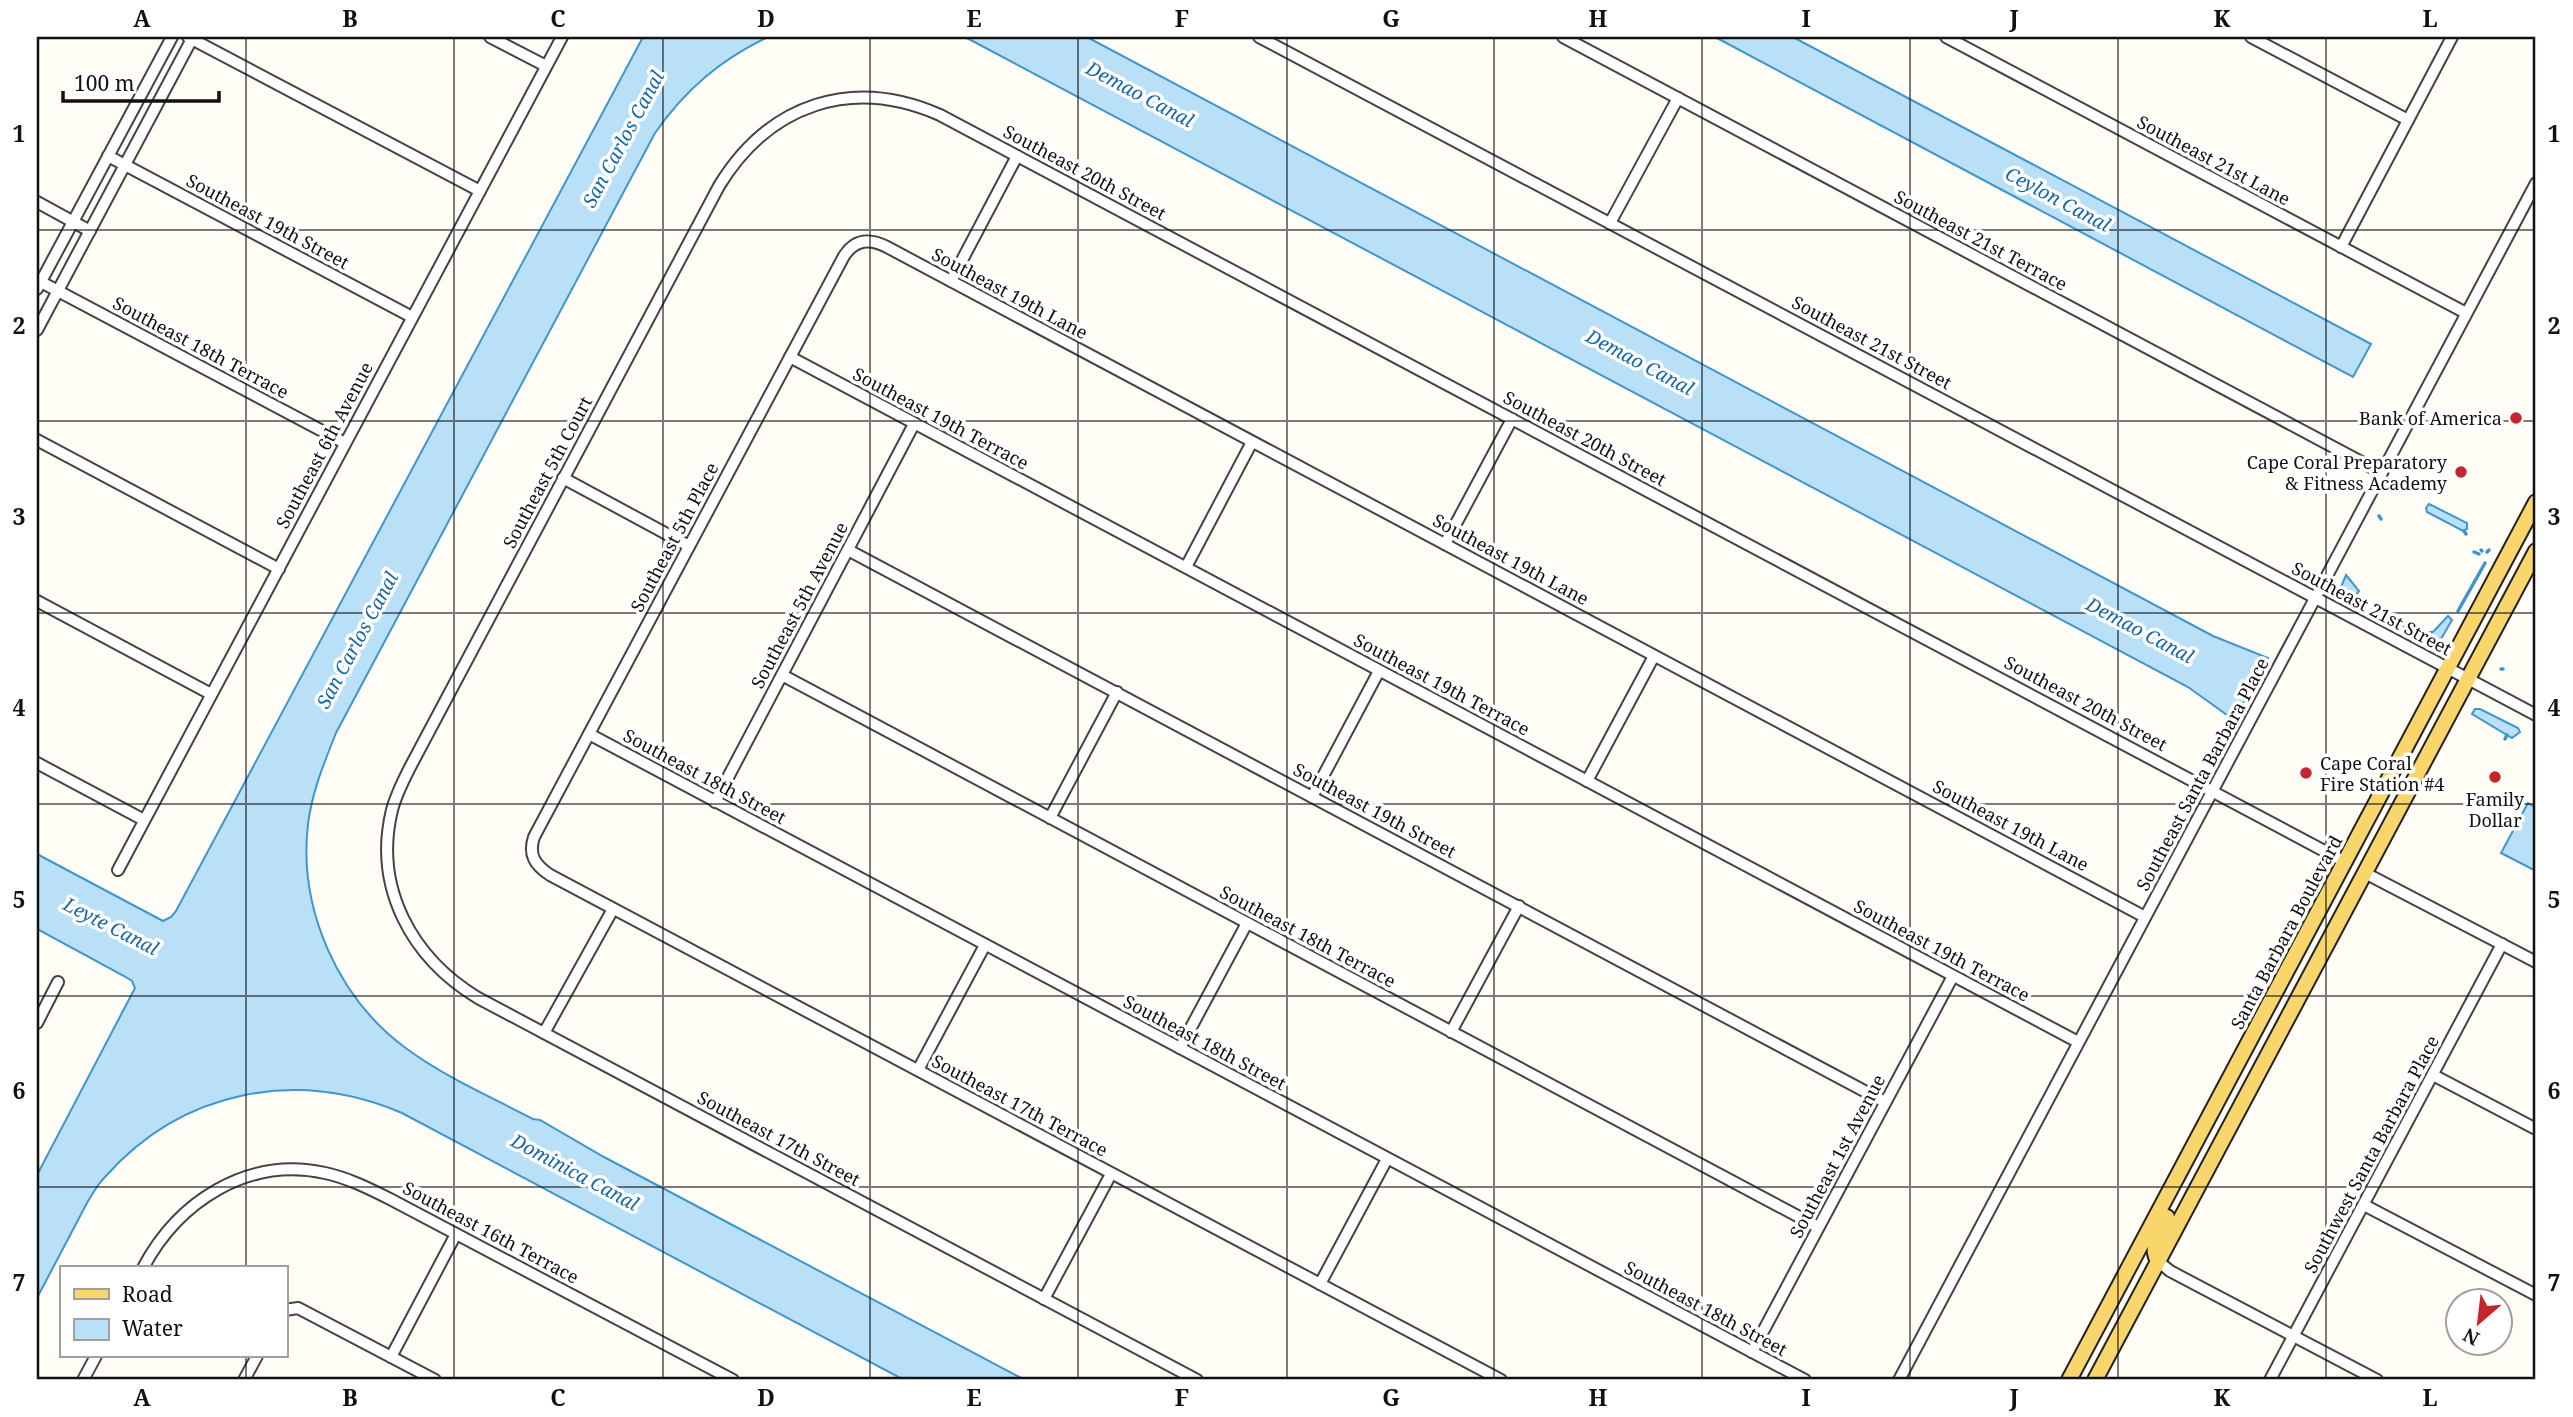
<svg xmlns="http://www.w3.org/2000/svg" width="2573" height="1417" font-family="'Noto Serif',serif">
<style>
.water{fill:#b9e0f7;stroke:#3f96cf;stroke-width:2}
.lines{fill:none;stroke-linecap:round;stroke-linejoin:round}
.stream{stroke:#3f96cf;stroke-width:3.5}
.minor-casing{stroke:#444;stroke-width:14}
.major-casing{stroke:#222;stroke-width:18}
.minor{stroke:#fff;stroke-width:10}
.major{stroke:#f9d66b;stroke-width:14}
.grid{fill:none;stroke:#111;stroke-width:2;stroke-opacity:0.55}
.poi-dot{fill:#c4262e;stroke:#fff;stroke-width:2.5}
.labels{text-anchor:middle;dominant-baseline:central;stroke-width:7;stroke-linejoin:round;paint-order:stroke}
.street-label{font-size:18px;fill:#111;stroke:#fff}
.poi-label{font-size:18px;fill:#111;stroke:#fff;text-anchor:end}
.water-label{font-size:19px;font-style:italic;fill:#1768a6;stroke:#fff}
.neatline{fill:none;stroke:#111;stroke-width:2.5}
.grid-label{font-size:23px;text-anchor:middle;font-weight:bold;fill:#111}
</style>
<rect width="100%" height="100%" fill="#fffdf5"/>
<!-- water -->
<g class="water">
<path d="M643,37H768C720,60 685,90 655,133L336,733C324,763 312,792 308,824C298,909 338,999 407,1049C445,1077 491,1097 533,1119L540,1120L604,1157L1025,1380H904L402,1113C296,1068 182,1090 105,1177C93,1189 85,1207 77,1222C64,1247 50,1273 37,1298V1175L135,988L132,981L124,976L37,929V854L163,921L171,917L176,911Z"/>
<path d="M965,37H1087L2213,636L2268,658L2234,720L2188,687Z"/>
<path d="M1715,37H1793L2371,344L2353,377Z"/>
<path d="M2429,504L2467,523V529L2463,531L2427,512L2426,508Z"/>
<path d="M2346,575L2359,591L2354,598L2341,587Z"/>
<path d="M2448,616L2452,620L2441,639L2434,641L2421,635L2423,632H2433Z"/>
<path d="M2475,709H2480L2518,728L2520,732L2512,738L2472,714Z"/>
<path d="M2528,803L2536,808V871L2501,853Z"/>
</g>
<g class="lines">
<!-- stream -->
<g class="stream">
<path d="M2379,516L2381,519"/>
<path d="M2464,531L2466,534"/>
<path d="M2481,550L2482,551"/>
<path d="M2474,552L2479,554"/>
<path d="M2487,552L2489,550"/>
<path d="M2373,609L2376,612L2420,633"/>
<path d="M2458,611L2485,563"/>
<path d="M2501,669H2503"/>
<path d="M2505,739L2507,735"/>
</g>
<defs>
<g id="minor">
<path d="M188,37L480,191"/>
<path d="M490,37L546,66"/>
<path d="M1259,37L2536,715"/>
<path d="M1563,37L2382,473"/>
<path d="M1946,37L2466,313"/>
<path d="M2251,37L2408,120"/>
<path d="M108,156L412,317"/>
<path d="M37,202L90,231"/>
<path d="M1610,223L1678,98"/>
<path d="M2341,247L2452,37"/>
<path d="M951,281L1017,156"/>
<path d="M41,282L345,443"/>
<path d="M37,289L172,37"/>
<path d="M37,330L193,37"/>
<path d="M790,357L2078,1042"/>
<path d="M37,440L279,569"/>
<path d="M563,478L689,546"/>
<path d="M1445,544L1512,419"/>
<path d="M848,550L1885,1102"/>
<path d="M1186,567L1252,442"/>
<path d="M37,601L211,694"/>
<path d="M782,675L1818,1227"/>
<path d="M589,734L1805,1380"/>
<path d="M37,763L144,820"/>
<path d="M1587,781L1654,656"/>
<path d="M1312,797L1379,671"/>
<path d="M715,802L914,424"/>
<path d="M1050,818L1117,692"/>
<path d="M118,870L562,37"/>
<path d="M2365,873L2536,962"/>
<path d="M37,1023L58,982"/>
<path d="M1451,1032L1519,906"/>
<path d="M544,1033L613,909"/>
<path d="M1180,1048L1247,923"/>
<path d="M918,1070L985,945"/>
<path d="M2433,1075L2536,1129"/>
<path d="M2364,1205L2536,1295"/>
<path d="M2158,1261L2170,1271L2377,1380"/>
<path d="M143,1268C178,1202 247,1156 325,1173C348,1178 368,1188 390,1199L733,1380"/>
<path d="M1320,1284L1387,1159"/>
<path d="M1044,1299L1111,1174"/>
<path d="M285,1310L298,1308L435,1380"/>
<path d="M1752,1352L1953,976"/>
<path d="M391,1357L456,1234"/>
<path d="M83,1380L96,1356"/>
<path d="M244,1380L257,1356"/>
<path d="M1197,1380L478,998C412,958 373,888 392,810C397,791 407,773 416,756L719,186C769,104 852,76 940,115L2345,862"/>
<path d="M1501,1380L550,875C535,865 528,855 534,837L844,256C855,239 870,238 887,247L2145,917"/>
<path d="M1899,1380L2536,183"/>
<path d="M2270,1380L2502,944"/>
</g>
<g id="major">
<path d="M2158,1261C2149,1246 2160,1231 2167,1217"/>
<path d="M2069,1380L2536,502"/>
<path d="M2095,1380L2536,551"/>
</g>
</defs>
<!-- minor casing -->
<use href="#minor" class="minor-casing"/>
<!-- major casing -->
<use href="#major" class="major-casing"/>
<!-- minor -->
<use href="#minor" class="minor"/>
<!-- major -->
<use href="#major" class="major"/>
</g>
<!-- grid -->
<path class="grid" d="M246,37V1268M454,37V1380M663,37V1380M870,37V1380M1078,37V1380M1287,37V1380M1494,37V1380M1702,37V1380M1910,37V1380M2118,37V1380M2326,37V1380M37,230H2536M37,421H2536M37,613H2536M37,804H2536M37,996H2536M37,1187H2536M246,1356V1380"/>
<!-- markers -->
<g class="poi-dot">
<circle cx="2516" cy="418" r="7"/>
<circle cx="2461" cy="472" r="7"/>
<circle cx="2306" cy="773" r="7"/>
<circle cx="2495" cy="777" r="7"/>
</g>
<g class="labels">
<!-- street labels -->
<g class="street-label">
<text transform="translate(2214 160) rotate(28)">Southeast 21st Lane</text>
<text transform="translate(1085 172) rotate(28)">Southeast 20th Street</text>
<text transform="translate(268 221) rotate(28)">Southeast 19th Street</text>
<text transform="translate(1981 240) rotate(28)">Southeast 21st Terrace</text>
<text transform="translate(1010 293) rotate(28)">Southeast 19th Lane</text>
<text transform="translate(1872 342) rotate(28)">Southeast 21st Street</text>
<text transform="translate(201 347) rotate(28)">Southeast 18th Terrace</text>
<text transform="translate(941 418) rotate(28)">Southeast 19th Terrace</text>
<text transform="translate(1585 438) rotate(28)">Southeast 20th Street</text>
<text transform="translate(324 445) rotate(-62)">Southeast 6th Avenue</text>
<text transform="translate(547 472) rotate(-62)">Southeast 5th Court</text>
<text transform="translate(674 537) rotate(-62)">Southeast 5th Place</text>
<text transform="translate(1511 559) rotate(28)">Southeast 19th Lane</text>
<text transform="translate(799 605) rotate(-62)">Southeast 5th Avenue</text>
<text transform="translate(2372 608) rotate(28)">Southeast 21st Street</text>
<text transform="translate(1442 684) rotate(28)">Southeast 19th Terrace</text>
<text transform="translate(2086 703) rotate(28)">Southeast 20th Street</text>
<text transform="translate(2202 774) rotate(-62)">Southeast Santa Barbara Place</text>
<text transform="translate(705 776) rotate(28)">Southeast 18th Street</text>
<text transform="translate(1375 810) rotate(28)">Southeast 19th Street</text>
<text transform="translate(2011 825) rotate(28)">Southeast 19th Lane</text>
<text transform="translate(2286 932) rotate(-62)">Santa Barbara Boulevard</text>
<text transform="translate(1308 936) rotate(28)">Southeast 18th Terrace</text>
<text transform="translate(1942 950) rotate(28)">Southeast 19th Terrace</text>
<text transform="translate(1205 1042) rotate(28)">Southeast 18th Street</text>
<text transform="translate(1020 1105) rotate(28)">Southeast 17th Terrace</text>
<text transform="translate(779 1138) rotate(28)">Southeast 17th Street</text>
<text transform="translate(2371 1154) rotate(-62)">Southwest Santa Barbara Place</text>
<text transform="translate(1837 1156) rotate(-62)">Southeast 1st Avenue</text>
<text transform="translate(491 1232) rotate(28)">Southeast 16th Terrace</text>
<text transform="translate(1706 1308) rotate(28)">Southeast 18th Street</text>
</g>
<!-- poi labels -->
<g class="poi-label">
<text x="2502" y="418">Bank of America</text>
<text x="2447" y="462">Cape Coral Preparatory<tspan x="2447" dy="21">&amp; Fitness Academy</tspan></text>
<text x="2320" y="763" text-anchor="start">Cape Coral<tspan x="2320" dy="21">Fire Station #4</tspan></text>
<text x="2495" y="799" text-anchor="middle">Family<tspan x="2495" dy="21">Dollar</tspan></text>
</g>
<!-- water labels -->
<g class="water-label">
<text transform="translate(1140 94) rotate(28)">Demao Canal</text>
<text transform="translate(623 139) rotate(-62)">San Carlos Canal</text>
<text transform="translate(2058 199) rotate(28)">Ceylon Canal</text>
<text transform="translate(1640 362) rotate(28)">Demao Canal</text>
<text transform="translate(2140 630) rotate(28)">Demao Canal</text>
<text transform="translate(357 640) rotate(-62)">San Carlos Canal</text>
<text transform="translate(111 926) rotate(27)">Leyte Canal</text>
<text transform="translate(575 1172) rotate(28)">Dominica Canal</text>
</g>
</g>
<!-- border -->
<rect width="2573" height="1417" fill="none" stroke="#ffffff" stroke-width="77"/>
<!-- legend -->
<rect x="60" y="1266" width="228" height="91" fill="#ffffff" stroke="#a0a0a0" stroke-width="2"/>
<rect x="74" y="1289" width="35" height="10" fill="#f9d66b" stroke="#a0a0a0" stroke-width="2"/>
<text x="122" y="1302" font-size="21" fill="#111111">Road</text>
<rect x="74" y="1319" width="35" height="21" fill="#b9e0f7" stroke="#a0a0a0" stroke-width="2"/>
<text x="122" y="1336" font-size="21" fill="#111111">Water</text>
<!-- north arrow -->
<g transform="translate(2479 1322) rotate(208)"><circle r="33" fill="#ffffff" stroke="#a0a0a0" stroke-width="2"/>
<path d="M0-5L12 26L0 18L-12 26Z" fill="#c4262e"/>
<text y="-10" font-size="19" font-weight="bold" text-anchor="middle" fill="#111111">N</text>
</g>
<!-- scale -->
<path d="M63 91v10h156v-10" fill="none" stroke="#111111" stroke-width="3.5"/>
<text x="74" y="91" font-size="21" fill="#111111" stroke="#ffffff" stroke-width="5" paint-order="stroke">100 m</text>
<rect x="38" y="38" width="2496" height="1340" class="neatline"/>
<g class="grid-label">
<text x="142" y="27">A</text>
<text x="350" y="27">B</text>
<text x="558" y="27">C</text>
<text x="766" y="27">D</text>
<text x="974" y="27">E</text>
<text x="1182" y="27">F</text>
<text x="1391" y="27">G</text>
<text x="1598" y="27">H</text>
<text x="1806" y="27">I</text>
<text x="2014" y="27">J</text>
<text x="2222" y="27">K</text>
<text x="2430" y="27">L</text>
<text x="19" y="142">1</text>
<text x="2554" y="142">1</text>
<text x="19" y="334">2</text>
<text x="2554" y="334">2</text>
<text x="19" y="525">3</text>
<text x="2554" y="525">3</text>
<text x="19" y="716">4</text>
<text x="2554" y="716">4</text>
<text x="19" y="908">5</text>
<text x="2554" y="908">5</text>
<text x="19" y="1099">6</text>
<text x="2554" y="1099">6</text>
<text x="19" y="1291">7</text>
<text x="2554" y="1291">7</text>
<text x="142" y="1406">A</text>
<text x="350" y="1406">B</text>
<text x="558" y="1406">C</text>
<text x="766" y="1406">D</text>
<text x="974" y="1406">E</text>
<text x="1182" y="1406">F</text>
<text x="1391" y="1406">G</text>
<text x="1598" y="1406">H</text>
<text x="1806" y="1406">I</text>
<text x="2014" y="1406">J</text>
<text x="2222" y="1406">K</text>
<text x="2430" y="1406">L</text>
</g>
</svg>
